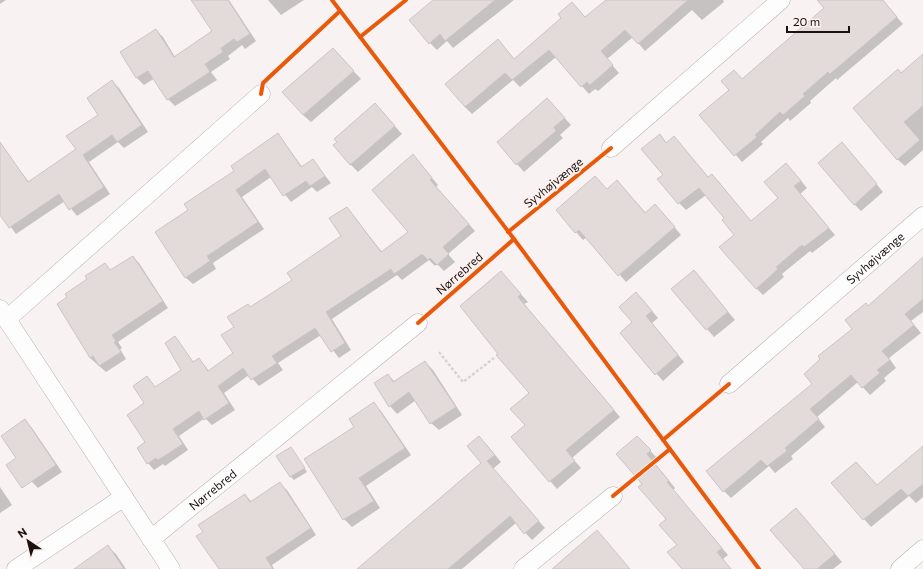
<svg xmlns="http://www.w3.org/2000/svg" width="923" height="569" font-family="Commissioner,sans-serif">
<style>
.shadow{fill:#0003}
.building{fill:#e3dbda;stroke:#cdc5c4}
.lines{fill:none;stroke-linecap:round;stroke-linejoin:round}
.minor-casing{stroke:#b8b1af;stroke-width:19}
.path{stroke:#d6d4d3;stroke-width:2.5;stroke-dasharray:3 2;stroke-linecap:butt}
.minor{stroke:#fefdfd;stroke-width:18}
.cycleway-casing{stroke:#fcf1ee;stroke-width:6}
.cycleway{stroke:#e8590c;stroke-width:4}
.labels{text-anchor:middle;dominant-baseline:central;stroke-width:4;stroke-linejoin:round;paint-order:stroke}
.street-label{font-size:12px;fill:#1b1210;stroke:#fcf1ee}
</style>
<rect width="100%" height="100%" fill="#f8f3f2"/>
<!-- shadow -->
<g class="shadow">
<path d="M0,0H6L0,4Z"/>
<path d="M203,0H229L256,41L245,49L242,45L228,56L230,59L211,72L217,80L175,106L168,99L155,78L144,85L137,78L121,52L156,30L163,37L175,57L213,32Z"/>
<path d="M268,0H304L281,15Z"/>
<path d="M435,0H514L453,48L447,41L437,50L430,43Z"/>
<path d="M607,0H723L724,2L702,20L692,10L645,51L633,37L607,59L619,73L598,91L595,89L589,94L556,57L520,87L513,80L472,114L465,107L505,48L515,60L586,18Z"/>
<path d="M818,0H882L903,24L837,80L836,78L810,101L811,103L790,121L788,118L761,142L763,144L742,162L700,115L825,8Z"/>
<path d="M923,55V150L905,166L897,159L901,74Z"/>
<path d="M340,57L361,79L311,122L303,115Z"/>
<path d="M112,81L119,88L148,132L124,148L118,142L89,162L110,194L77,216L65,201L16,234L0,213V165L10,158L29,182L77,150L100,115Z"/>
<path d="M554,106L571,125L560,135L563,138L524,172L498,142Z"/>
<path d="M382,112L402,134L358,172L350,164L338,143Z"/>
<path d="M278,134L303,168L313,161L331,183L317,192L312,187L291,202L271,177L242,197L264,229L213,263L216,269L193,284L186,278L156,233L189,211Z"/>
<path d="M660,136L667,143L681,145L709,178L712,175L719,182L751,222L779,198L793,171L807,188L800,194L835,235L812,253L810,251L782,274L784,277L763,295L756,288L736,235L726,218L706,195L686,210L679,203L664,175Z"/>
<path d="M848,150L883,192L861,211L854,204Z"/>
<path d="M419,162L438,185L436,187L475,231L448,254L455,262L444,271L437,264L435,266L429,260L402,280L397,275L332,319L351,350L339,358L321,335L278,363L283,370L259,386L249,375L224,393L235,410L212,425L205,418L179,436L188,450L165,466L163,464L154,470L148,463L145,404L147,378L156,388L182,371L175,338L194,363L199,359L209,371L234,353L235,327L251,308L293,280L343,237L347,208L382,252L410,232Z"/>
<path d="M617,181L646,213H663L681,235L626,282L587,237L583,240L557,210L607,190Z"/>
<path d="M132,257L139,263L168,308L118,342L122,348L120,349L126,359L106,372L90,358L89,280L105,264L111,271Z"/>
<path d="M923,258V312L911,321L921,333L889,358L896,368L884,378L886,381L870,395L858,382L817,417L825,427L791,456L793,459L775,473L769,466L731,498L724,491L814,384L868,307Z"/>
<path d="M694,271L735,320L714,337L672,289Z"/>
<path d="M501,272L528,302L524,304L620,417L572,458L581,468L557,489L512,437L526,426L530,393L499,354Z"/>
<path d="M643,300L658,318L652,323L684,362L663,381L621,333L634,322Z"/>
<path d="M425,362L433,370L462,415L439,430L431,423L416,400L397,414L390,406L388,375L395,382Z"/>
<path d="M374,404L381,411L411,455L366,486L380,508L352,527L344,519L306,459L356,428Z"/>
<path d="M25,421L32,428L62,472L38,488L31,481Z"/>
<path d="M486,444L501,462L493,469L545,528L532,540L516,523L462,569H371L482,463Z"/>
<path d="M644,444L657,458L653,461L675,488L673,490L728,555L723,559L731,569H683L678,545L667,520L643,484Z"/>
<path d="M923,447V497L916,503L909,496L871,527L864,519L877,486Z"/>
<path d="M291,448L307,472L294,480L290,476Z"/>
<path d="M280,484L287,490L316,535L272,565L274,569H219L245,495L252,502Z"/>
<path d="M0,487L12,505L0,513Z"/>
<path d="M796,509L842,562L833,569H805Z"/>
<path d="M108,547L116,554L126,569H91Z"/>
</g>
<!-- building -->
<g class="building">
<path d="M191,0H228L250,34L237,42L234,39L221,48L223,52L205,64L210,72L167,100L148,71L136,78L120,52L156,29L174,57L212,31Z"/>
<path d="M433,0H495L445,41L440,34L429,44L409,20Z"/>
<path d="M606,0H688L638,44L625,30L601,51L613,65L590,85L587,82L581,87L549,50L512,80L505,73L465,107L445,84L498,39L514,59L561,18L558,14L572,2L585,17Z"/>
<path d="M817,0H883L897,17L830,74L828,72L803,94L805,96L783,115L780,112L755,135L757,137L734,156L699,115L729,90L721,81L734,70L742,79L824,8Z"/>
<path d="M333,48L354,71L303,115L282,92Z"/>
<path d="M923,54V106L904,122L920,140L897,160L853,108L898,69L901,73Z"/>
<path d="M112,80L142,125L117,142L112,135L83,155L104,187L69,210L59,194L9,228L0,215V142L28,182L76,149L66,136L98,115L87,98Z"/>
<path d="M547,98L565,118L554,127L556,131L516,165L497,142Z"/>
<path d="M375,103L395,126L350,165L333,145L337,142L334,139Z"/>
<path d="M278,133L301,167L313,159L325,176L310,186L306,181L283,196L265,169L236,190L258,222L207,256L210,261L185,278L155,232L188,210L184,204L234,171L231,166Z"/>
<path d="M660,134L666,143L674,136L708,177L712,174L751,221L778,198L764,182L786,163L801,181L794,186L829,228L804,247L802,245L776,267L778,269L756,289L719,247L734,235L722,220L724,218L699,188L678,204L657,179L663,175L641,149Z"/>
<path d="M842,142L877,184L854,205L818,163Z"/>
<path d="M413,154L432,178L430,180L469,224L443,247L449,254L437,265L430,258L428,260L422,254L394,274L391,269L326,312L345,343L331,352L315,328L272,356L277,363L251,380L243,368L218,386L229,403L204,420L199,411L173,429L183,444L158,460L156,458L147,464L137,448L145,442L127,415L144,403L133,386L147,376L155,387L181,370L165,343L175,336L193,362L199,358L208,371L233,353L221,335L234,327L227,317L248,304L250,307L292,280L287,273L341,236L329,218L347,207L381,252L408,232L372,190Z"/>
<path d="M595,176L607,189L617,180L645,213L655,204L675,227L618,276L579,230L575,233L556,210Z"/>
<path d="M133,256L163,301L112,335L116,341L114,342L121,352L99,366L93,356L90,358L57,304L67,297L65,294L87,279L85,276L105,263L110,270Z"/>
<path d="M923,257V299L905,314L914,325L882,351L890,360L877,370L880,373L862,388L851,375L810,409L819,419L785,448L787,451L767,466L761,460L723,492L706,471L812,384L804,374L820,359L818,356L852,329L845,320L866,303L868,306Z"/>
<path d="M694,270L728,312L706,330L671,289Z"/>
<path d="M501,271L521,294L518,297L614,410L566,450L575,461L549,482L511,437L525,425L510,409L529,393L496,355L498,354L460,306Z"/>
<path d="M636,292L652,311L646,316L678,355L655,375L620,333L632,322L619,307Z"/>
<path d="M425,361L456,407L430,424L409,392L389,407L374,383L388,374L393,382Z"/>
<path d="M374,402L405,448L359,478L374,501L343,520L304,459L354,427L349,419Z"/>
<path d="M25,419L56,465L22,488L6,465L16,458L1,436Z"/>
<path d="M479,436L495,455L487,461L539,521L524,534L510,516L448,569H357L481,463L467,446Z"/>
<path d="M637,436L651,450L647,454L669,481L667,482L722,548L717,552L731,569H682L667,552L677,545L659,525L666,519L638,487L642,484L616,454Z"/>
<path d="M923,446V484L908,496L901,489L863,520L831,483L856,462L877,485Z"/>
<path d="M291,447L305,468L290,477L276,456Z"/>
<path d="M280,482L311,528L266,558L273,569H219L196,536L203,532L198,525L245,494L250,502Z"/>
<path d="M796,508L835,554L817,569H804L770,530Z"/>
<path d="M597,530L630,569H552Z"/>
<path d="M108,545L124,569H74Z"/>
</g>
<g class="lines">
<defs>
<g id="minor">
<path d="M611,148L781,0"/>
<path d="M0,309L171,569"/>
<path d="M7,319L261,94"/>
<path id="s1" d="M729,384L923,216"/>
<path id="s2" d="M151,539L418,323"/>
<path d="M16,569L124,497"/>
<path d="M523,569L613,496"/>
<path d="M900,569L923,549"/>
</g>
</defs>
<!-- minor casing -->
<use href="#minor" class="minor-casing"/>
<!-- path -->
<path class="path" d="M439,352L463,382L494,358"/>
<!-- minor -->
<use href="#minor" class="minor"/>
<defs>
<g id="cycleway">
<path d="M332,0L514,239L759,569"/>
<path d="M360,37L406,0"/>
<path d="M261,94L263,83L340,11"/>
<path d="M508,232L611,148"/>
<path d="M418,323L514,239"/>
<path d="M663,440L729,384"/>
<path d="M613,496L670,449"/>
</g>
</defs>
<!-- cycleway casing -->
<use href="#cycleway" class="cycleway-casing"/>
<!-- cycleway -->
<use href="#cycleway" class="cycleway"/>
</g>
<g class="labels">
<!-- street labels -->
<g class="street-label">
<text transform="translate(553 182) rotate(-39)">Syvhøjvænge</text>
<text stroke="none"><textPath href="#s1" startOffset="193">Syvhøjvænge</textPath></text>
<text transform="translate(459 273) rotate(-41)">Nørrebred</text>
<text stroke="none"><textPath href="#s2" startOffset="79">Nørrebred</textPath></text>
</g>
</g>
<!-- north arrow -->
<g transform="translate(28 541) rotate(325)" stroke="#fcf1ee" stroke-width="3" paint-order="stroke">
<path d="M0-3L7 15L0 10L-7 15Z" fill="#1b1210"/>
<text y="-6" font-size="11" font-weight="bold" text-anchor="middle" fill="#1b1210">N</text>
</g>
<!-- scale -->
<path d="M787 26v6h62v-6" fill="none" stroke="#1b1210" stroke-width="2"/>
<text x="793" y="26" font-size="12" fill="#1b1210" stroke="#fcf1ee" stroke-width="3" paint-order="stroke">20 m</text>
</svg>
